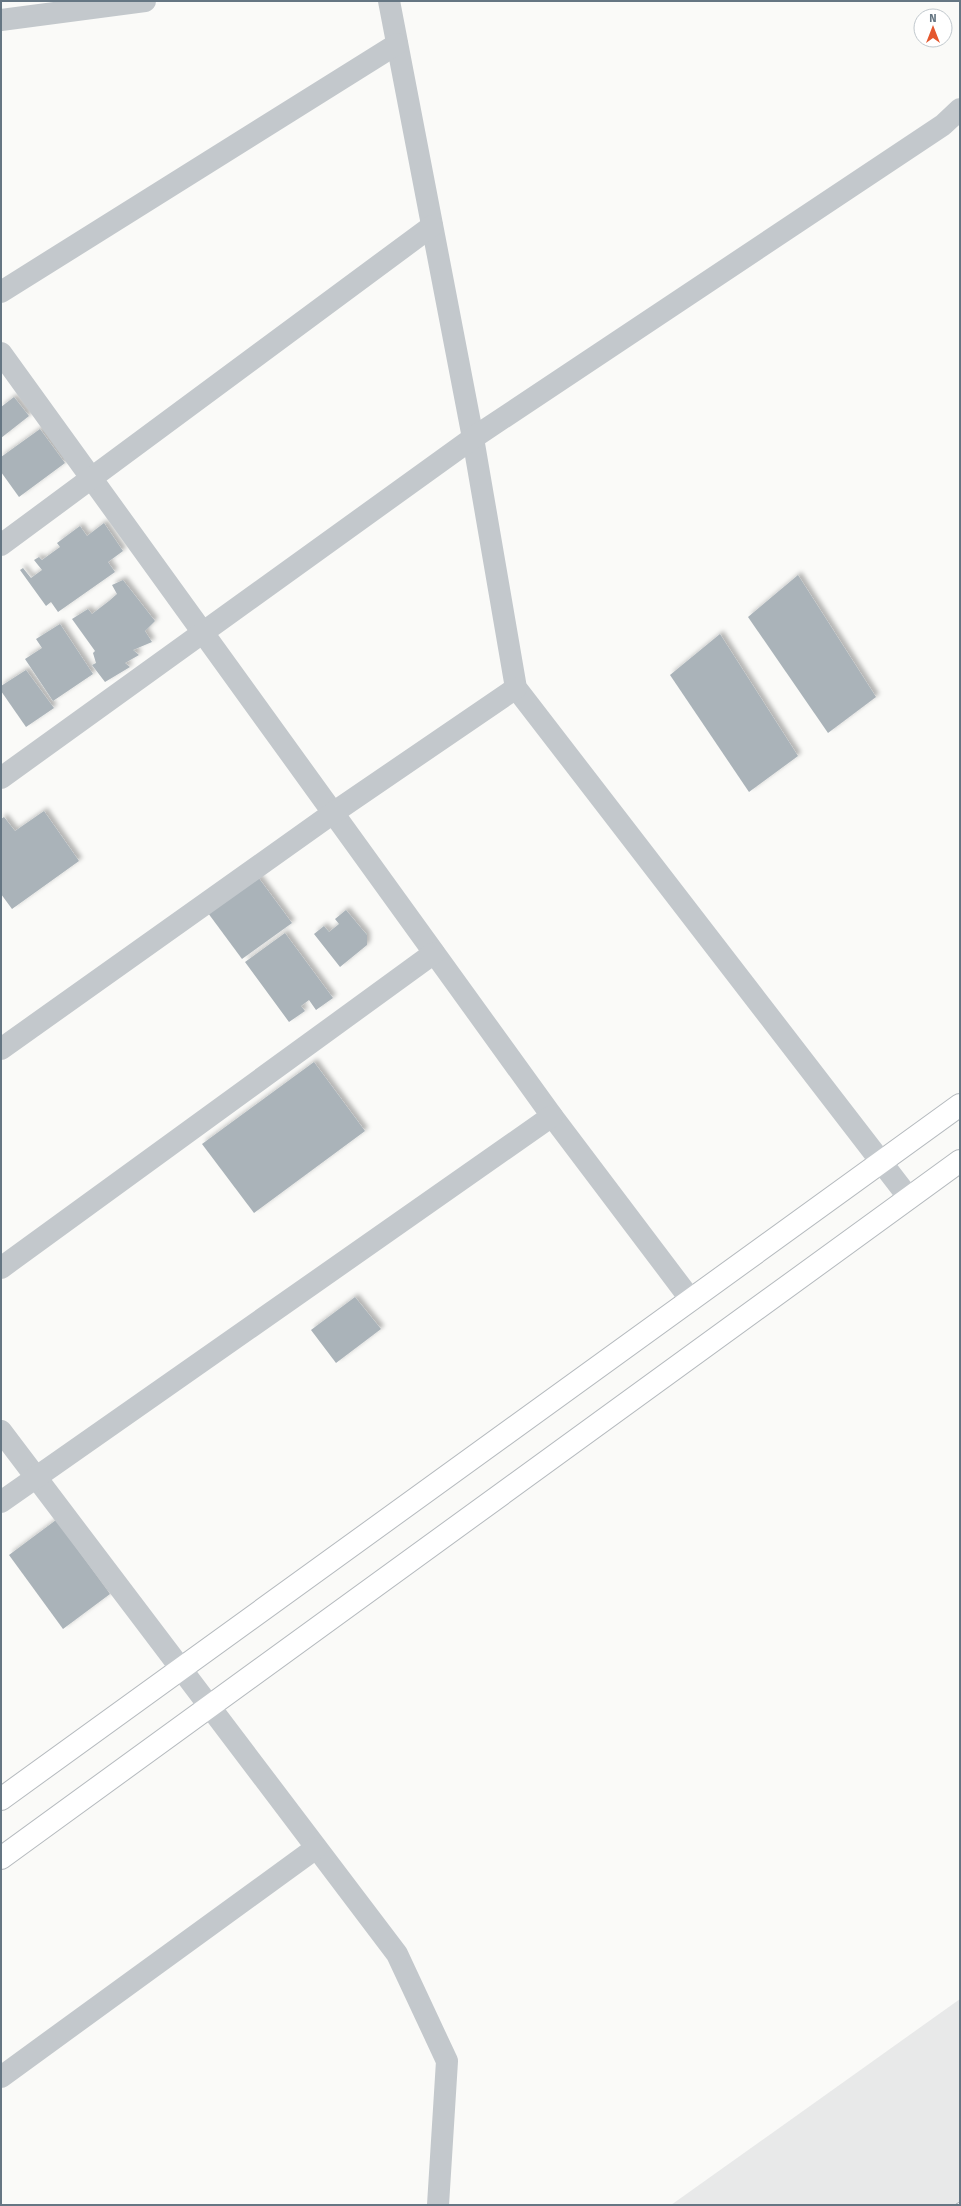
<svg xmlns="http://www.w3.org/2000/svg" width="961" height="2206" font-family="'Fira Sans',sans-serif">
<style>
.built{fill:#e8e9e9}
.building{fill:#aab3b9;filter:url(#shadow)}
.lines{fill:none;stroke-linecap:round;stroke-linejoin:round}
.major-casing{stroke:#b5babe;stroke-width:24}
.minor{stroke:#c3c8cc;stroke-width:22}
.major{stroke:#fff;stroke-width:22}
.rail-casing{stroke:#a2aab0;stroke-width:4.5}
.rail{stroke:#fff;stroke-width:3;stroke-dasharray:9;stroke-linecap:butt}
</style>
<defs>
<filter id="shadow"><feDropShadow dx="3.5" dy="-3.5" stdDeviation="2" flood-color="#0004"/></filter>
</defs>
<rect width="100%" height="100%" fill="#fafaf8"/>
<!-- built -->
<path class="built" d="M960,1999V2205H671Z"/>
<!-- building -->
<g class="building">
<path d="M14,397L29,416L1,438V407Z"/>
<path d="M40,429L65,463L19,497L1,472V457Z"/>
<path d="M104,523L123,551L108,562L115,572L58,612L51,602L46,606L20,570L23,568L31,578L42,570L34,560L39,557L42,560L60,547L57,543L80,526L87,536Z"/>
<path d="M798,575L876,697L828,733L748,617Z"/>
<path d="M123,580L155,621L145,631L152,642L133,650L139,655L125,663L130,667L105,682L92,665L96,663L93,653L95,651L72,619L88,609L92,614L109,601L117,594L112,585Z"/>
<path d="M60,624L93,674L53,701L25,659L42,648L36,639Z"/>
<path d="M720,634L798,756L749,792L670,675Z"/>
<path d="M26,670L54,708L26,727L1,691V686Z"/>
<path d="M44,811L79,861L12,909L1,894V819L4,817L15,831Z"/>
<path d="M258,877L292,923L242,959L208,913Z"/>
<path d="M346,910L367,935V945L340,967L314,934L324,926L329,932L339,924L335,919Z"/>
<path d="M285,933L333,998L316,1010L309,1000L301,1006L305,1011L289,1022L245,962Z"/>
<path d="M314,1062L365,1131L254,1213L202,1144Z"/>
<path d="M355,1297L381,1329L336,1363L311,1330Z"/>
<path d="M56,1520L110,1594L63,1629L9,1555Z"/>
</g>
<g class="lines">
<defs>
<g id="major">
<path d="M1,1799L960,1105"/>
<path d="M1,1858L960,1161"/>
</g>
</defs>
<!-- major casing -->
<use href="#major" class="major-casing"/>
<!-- minor -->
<g class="minor">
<path d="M389,1L473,438L516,688L909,1198"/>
<path d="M1,20L145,1"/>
<path d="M1,292L397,44"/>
<path d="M1,353L552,1116L691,1300"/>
<path d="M1,545L432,226"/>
<path d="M1,778L473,438L943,125L960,109"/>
<path d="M1,1049L333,813L516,688"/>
<path d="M1,1268L434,953"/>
<path d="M1,1431L397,1954L447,2061L438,2205"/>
<path d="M1,1502L552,1116"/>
<path d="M1,2077L316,1848"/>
</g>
<!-- major -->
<use href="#major" class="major"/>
<defs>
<path id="rail" d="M958,2205L960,2204"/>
</defs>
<!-- rail casing -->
<use href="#rail" class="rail-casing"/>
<!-- rail -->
<use href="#rail" class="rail"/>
</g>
<!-- border -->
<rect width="961" height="2206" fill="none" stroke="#657683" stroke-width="4"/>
<!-- north arrow -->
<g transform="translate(933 28)"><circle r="19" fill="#ffffff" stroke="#c1c8cd"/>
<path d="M0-3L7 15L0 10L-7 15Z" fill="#e4572e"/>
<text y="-6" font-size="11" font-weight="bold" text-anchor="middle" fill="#657683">N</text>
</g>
</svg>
